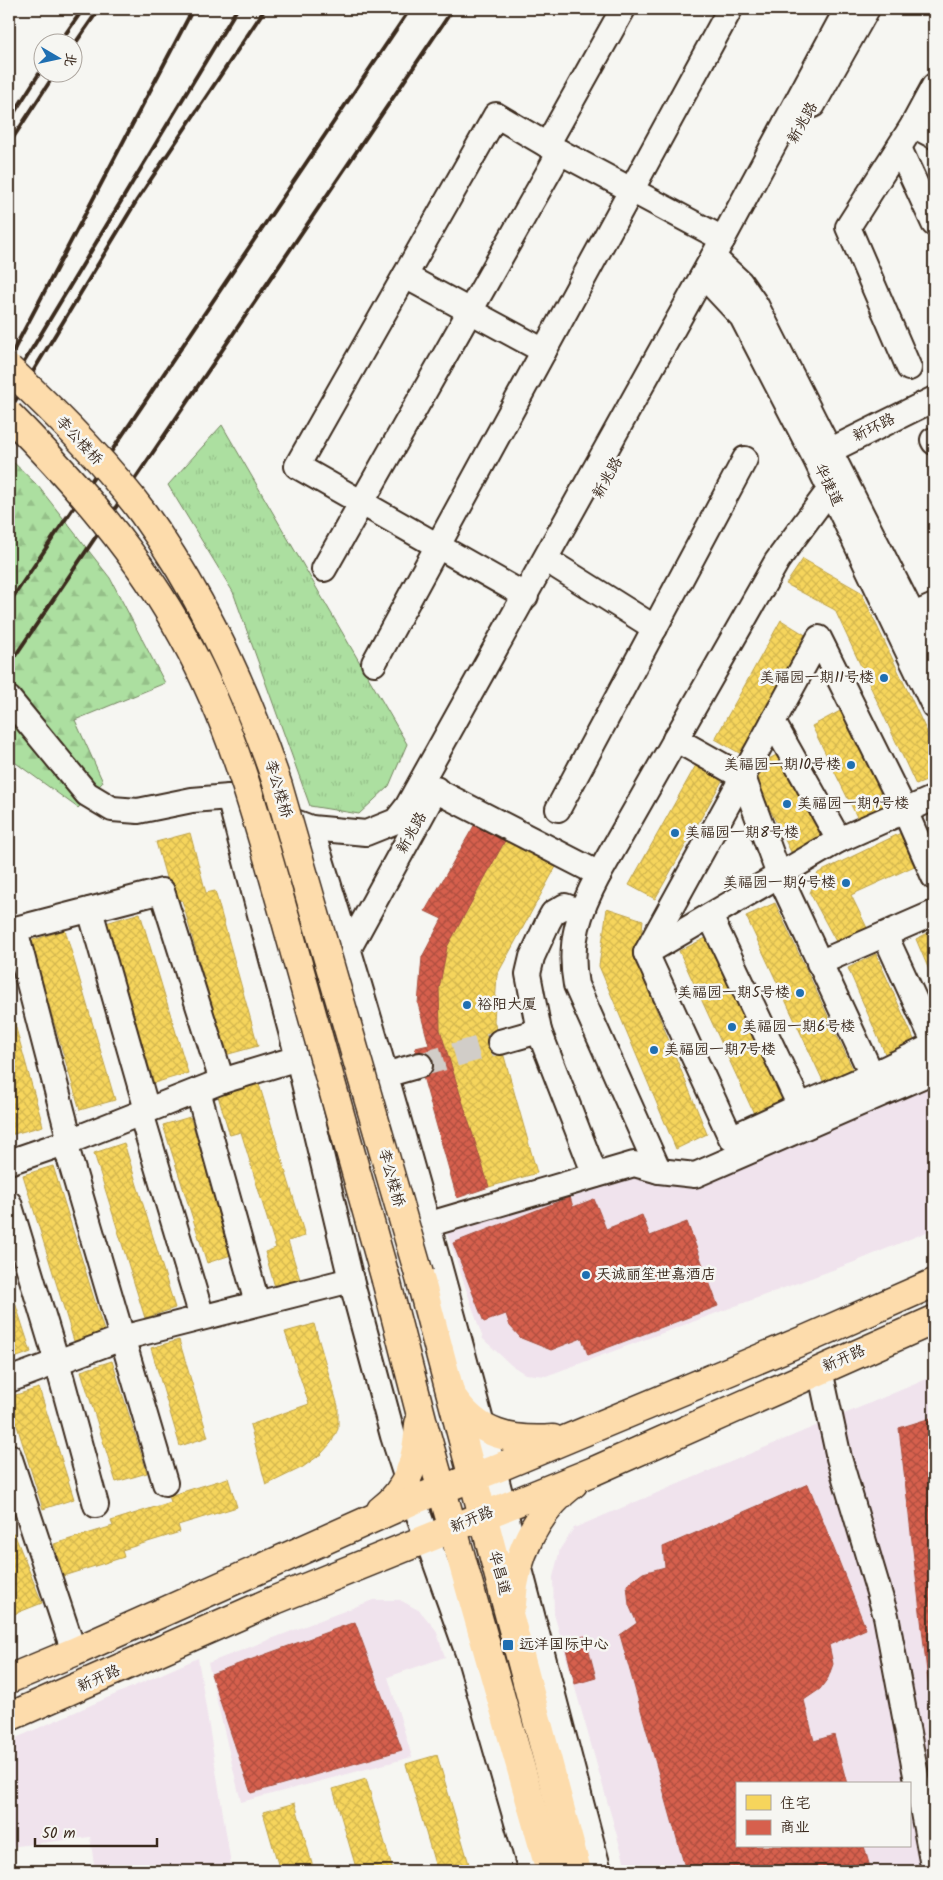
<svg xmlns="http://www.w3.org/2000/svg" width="943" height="1880" font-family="Kalam,'LXGW WenKai TC',sans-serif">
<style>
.built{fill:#f0e3ed;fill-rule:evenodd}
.forest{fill:url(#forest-firs);stroke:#74845f}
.park{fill:url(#park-tufts);stroke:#74845f}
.homes{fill:url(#homes-cross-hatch);stroke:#bea249}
.shops{fill:url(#shops-cross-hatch);stroke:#a8503f}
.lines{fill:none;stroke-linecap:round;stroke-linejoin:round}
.minor-tunnel{stroke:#d1cdc8;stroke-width:24;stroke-dasharray:24 12;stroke-linecap:butt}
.minor-casing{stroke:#3b2a1e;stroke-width:28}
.major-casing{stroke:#3b2a1e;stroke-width:31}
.minor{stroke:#f6f6f2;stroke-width:24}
.major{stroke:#fddcac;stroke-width:28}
.rail{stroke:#3b2a1e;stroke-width:4}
.major-bridge-casing{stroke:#3b2a1e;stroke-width:31;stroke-linecap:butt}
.major-bridge{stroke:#fddcac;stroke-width:28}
.poi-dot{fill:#1f6fb2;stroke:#f6f6f2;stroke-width:2}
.labels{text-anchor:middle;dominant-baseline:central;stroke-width:5;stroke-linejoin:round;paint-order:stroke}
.street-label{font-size:15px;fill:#3b2a1e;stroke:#f6f6f2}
.poi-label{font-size:15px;fill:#3b2a1e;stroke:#f6f6f2;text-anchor:start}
</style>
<defs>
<pattern id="forest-firs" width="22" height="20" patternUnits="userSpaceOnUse" patternTransform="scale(1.25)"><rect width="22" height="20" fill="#acdfa0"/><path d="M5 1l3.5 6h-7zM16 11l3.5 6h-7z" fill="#95c089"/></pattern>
<pattern id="park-tufts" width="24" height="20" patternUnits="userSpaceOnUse" patternTransform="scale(1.25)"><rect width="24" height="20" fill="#acdfa0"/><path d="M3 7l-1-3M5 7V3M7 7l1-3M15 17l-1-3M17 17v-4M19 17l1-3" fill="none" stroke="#95c089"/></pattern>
<pattern id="homes-cross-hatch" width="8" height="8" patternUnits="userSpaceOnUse" patternTransform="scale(1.25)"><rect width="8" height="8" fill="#f6d55c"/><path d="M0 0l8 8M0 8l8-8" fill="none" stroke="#d4b750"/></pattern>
<pattern id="shops-cross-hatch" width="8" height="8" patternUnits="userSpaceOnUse" patternTransform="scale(1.25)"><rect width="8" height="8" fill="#d6604d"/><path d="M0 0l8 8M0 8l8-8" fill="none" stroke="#af4f3f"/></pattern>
</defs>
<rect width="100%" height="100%" fill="#f6f6f2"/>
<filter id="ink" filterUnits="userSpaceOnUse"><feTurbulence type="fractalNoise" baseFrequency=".02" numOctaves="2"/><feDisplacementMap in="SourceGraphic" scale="10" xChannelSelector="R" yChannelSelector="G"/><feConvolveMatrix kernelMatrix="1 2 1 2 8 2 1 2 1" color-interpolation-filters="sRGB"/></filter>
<g filter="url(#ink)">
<!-- built -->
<g class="built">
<path d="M934,1080V1229L857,1261L546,1376L525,1374L511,1365L483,1339L447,1233L630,1169L689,1187Z"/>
<path d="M934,1376V1871H627L554,1614L553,1577L560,1549L574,1528ZM737,1784H909V1846H737Z"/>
<path d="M373,1600H400L420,1611L436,1630L445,1657L388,1677L412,1757L241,1802L208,1663Z"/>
<path d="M198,1658L232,1870L95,1871L90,1837L9,1847V1741Z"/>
</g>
<!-- forest -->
<path class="forest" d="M9,458L38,486L110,578L165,683L75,720L103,782L78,808L9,758Z"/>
<!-- park -->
<path class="park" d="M222,425L407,744L389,786L359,814L310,806L233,592L168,485Z"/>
<!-- homes -->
<g class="homes">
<path d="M803,559L861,592L934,747V778L916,785L835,610L786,584Z"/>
<path d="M781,620L807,636L741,754L715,739Z"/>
<path d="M842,710L889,804L859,821L812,726Z"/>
<path d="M780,753L824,840L793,856L750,769Z"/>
<path d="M696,765L722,781L655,899L629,885Z"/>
<path d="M905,831L921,863L851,895L870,934L840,949L810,893L818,873Z"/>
<path d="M190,833L206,893L215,891L258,1046L225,1055L182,900L173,902L156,842Z"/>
<path d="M508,835L558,863L497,975L494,1021L537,1173L489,1187L440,1030L439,989L447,947Z"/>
<path d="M775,903L853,1070L824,1083L746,916Z"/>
<path d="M607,908L643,920L638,965L707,1134L676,1149L599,966Z"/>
<path d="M140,913L188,1073L154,1083L106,923Z"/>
<path d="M65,930L115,1100L80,1110L30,941Z"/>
<path d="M934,930V982L916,939Z"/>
<path d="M708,937L785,1104L756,1118L679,951Z"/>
<path d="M876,954L916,1044L887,1058L848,968Z"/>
<path d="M9,1003L43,1126L10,1135L9,1130Z"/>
<path d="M259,1084L305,1236L288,1241L302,1286L277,1294L265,1252L276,1248L241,1132L230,1135L218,1096Z"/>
<path d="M190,1117L234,1254L207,1263L163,1125Z"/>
<path d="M124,1143L175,1308L145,1318L94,1153Z"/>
<path d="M53,1166L104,1331L74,1341L23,1175Z"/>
<path d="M9,1284L31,1352L9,1360Z"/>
<path d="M314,1324L338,1406V1429L331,1443L321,1454L303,1467L266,1485L250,1425L309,1404L285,1332Z"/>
<path d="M179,1340L208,1437L180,1446L151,1348Z"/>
<path d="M112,1361L147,1473L116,1482L81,1371Z"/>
<path d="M39,1388L74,1499L43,1509L9,1400V1397Z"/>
<path d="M228,1478L237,1507L178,1525L180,1532L122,1550L124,1557L63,1576L54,1544L113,1526L111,1521L171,1502L169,1496Z"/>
<path d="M14,1533L42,1603L9,1616V1535Z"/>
<path d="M437,1755L471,1871H437L406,1764Z"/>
<path d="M366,1779L393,1871H357L333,1789Z"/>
<path d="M295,1803L314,1871H280L263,1812Z"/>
</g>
<!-- shops -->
<g class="shops">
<path d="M479,817L508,835L447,947L439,989L440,1030L489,1187L457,1198L415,1048L429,1045L418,1004L422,957L442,919L425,911Z"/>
<path d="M570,1197L573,1207L594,1199L606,1229L642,1215L650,1236L687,1222L718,1306L588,1355L582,1338L551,1350L521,1338L510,1326L506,1314L484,1322L453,1243Z"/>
<path d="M934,1417V1733L899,1428Z"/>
<path d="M808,1484L866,1629L829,1645L833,1664L828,1678L820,1689L804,1700L814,1741L834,1735L847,1784H737V1846H864L871,1871H686L620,1635L637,1623L629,1605L627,1585L643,1573L665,1567L663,1547Z"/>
<path d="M355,1622L402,1750L251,1793L211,1674Z"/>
<path d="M585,1636L596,1678L575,1684L564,1641Z"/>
</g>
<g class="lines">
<!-- minor-tunnel -->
<path class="minor-tunnel" d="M420,1065L500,1042"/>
<defs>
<g id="minor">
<path d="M623,9L547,145L723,239"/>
<path d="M813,105L867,9"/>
<path d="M913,125L934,136"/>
<path d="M899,148L934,224"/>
<path d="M713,257L740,282L756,305L934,657"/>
<path d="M405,276L544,351"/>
<path d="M701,279L713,286L742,317L815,458L934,706"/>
<path d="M909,368L848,227L913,125L934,86"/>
<path d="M933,440L934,442"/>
<path d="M817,457L934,399"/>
<path d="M558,567L655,628"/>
<path d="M324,569L560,152"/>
<path d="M526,596L297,466L496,115L547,145"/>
<path d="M914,615L934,606"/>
<path d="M374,663L730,9"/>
<path d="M9,699L87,794L112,809L138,811L192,800L229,797L311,828L366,833L396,821L407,807L713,257L847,9"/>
<path d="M773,722L839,840"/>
<path d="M675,739L743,777L779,875L872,1075L800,1106"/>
<path d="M435,790L599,874"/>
<path d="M229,797L298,1058L351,1280L393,1436L419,1516L470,1659L531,1871"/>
<path d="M558,809L745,459"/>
<path d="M311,828C420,1172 507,1522 599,1871"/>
<path d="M90,910L147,1110"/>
<path d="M581,912L565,906L553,913L548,922L532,957L528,974L539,1031L595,1175"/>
<path d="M885,935L934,1042"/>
<path d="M349,948L436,789"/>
<path d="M648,952L839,840L934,798"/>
<path d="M646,953L819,638L905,811L934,877"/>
<path d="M646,953L731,1138L800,1106L710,916"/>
<path d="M819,963L934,913"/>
<path d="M500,1042L539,1031"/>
<path d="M385,1075L420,1065"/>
<path d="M872,1075L934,1045"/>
<path d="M198,1091L257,1303"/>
<path d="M141,1113L202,1317"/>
<path d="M70,1141L15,929L162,891L222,1081"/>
<path d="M65,1143L165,1483"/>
<path d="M9,1162L70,1141L222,1081L298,1058"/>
<path d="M659,1171L576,985C568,942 579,911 599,874L777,561L830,489"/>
<path d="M9,1203L57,1362L96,1505"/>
<path d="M430,1224L634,1164L659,1171L695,1175L934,1071"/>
<path d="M820,1370L839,1458L886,1616L934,1871"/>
<path d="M9,1380L122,1338L351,1280"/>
<path d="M9,1456L74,1652"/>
</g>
<g id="major">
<path d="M419,1274L577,1871"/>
<path d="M386,1280L424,1427L550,1871"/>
<path d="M454,1399C479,1435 511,1442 553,1439"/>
<path d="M381,1510C409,1490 417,1457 419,1424"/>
<path d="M512,1604C514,1558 536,1512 573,1484"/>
<path d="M9,1679L74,1652L414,1500L495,1469L809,1338L934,1283"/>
<path d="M9,1717L275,1600L594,1471L934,1320"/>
</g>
</defs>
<!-- minor casing -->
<use href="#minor" class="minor-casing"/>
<!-- major casing -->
<use href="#major" class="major-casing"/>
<!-- minor -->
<use href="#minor" class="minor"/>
<!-- major -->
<use href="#major" class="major"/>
<!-- rail -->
<g class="rail">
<path d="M60,42L83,9"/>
<path d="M72,48L99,9"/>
<path d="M9,121L42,69"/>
<path d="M9,144L56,72"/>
<path d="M9,359L193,9"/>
<path d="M9,387L237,9"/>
<path d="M9,411L137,200L265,9"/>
<path d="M9,603L410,9"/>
<path d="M9,665L453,9"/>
</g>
<defs>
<g id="major-bridge">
<path d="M9,369C54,411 106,463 143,513C202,595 246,690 278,786L419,1274"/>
<path d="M9,415C75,482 139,554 184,638C237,734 263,840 293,946C324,1057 355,1169 386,1280"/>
</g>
</defs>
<!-- major-bridge casing -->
<use href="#major-bridge" class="major-bridge-casing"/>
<!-- major-bridge -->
<use href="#major-bridge" class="major-bridge"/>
</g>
</g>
<!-- markers -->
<g class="poi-dot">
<circle cx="884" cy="678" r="5"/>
<circle cx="851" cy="765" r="5"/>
<circle cx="787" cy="804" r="5"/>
<circle cx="675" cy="833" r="5"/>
<circle cx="846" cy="883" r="5"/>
<circle cx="800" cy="993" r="5"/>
<circle cx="467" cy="1005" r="5"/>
<circle cx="732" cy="1027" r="5"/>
<circle cx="654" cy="1050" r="5"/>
<circle cx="586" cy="1275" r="5"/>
<rect x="502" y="1639" width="12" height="12" rx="2.5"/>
</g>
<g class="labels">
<!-- street labels -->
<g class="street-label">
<text transform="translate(803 123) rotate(-61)">新兆路</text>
<text transform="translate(874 428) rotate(-26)">新环路</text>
<text transform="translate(79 441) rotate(47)">李公楼桥</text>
<text transform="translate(608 478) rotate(-61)">新兆路</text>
<text transform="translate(828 485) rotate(64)">华捷道</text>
<text transform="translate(278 789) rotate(73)">李公楼桥</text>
<text transform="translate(412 833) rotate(-61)">新兆路</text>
<text transform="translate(391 1178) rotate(74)">李公楼桥</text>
<text transform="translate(844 1359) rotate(-24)">新开路</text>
<text transform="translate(472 1520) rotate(-23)">新开路</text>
<text transform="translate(499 1573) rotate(75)">华昌道</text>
<text transform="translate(99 1679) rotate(-24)">新开路</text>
</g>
<!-- poi labels -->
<g class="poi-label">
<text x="874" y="678" text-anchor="end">美福园一期11号楼</text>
<text x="841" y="765" text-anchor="end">美福园一期10号楼</text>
<text x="797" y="804">美福园一期9号楼</text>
<text x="685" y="833">美福园一期8号楼</text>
<text x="836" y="883" text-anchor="end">美福园一期4号楼</text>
<text x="790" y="993" text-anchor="end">美福园一期5号楼</text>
<text x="477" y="1005">裕阳大厦</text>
<text x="742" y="1027">美福园一期6号楼</text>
<text x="664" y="1050">美福园一期7号楼</text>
<text x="596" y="1275">天诚丽笙世嘉酒店</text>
<text x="519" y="1645">远洋国际中心</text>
</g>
</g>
<!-- margin -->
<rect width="943" height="1880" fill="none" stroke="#f6f6f2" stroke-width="30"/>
<rect x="15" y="15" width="913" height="1850" fill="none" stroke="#3b2a1e" stroke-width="2" filter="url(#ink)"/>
<!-- legend -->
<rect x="736" y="1782" width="175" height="65" fill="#f6f6f2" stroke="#aba49d"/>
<rect x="746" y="1795" width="25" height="15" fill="#f6d55c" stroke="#aba49d"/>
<text x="780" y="1808" font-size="15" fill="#3b2a1e">住宅</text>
<rect x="746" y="1820" width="25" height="15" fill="#d6604d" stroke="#aba49d"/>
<text x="780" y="1832" font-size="15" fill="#3b2a1e">商业</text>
<!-- north arrow -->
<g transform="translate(58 58) rotate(99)"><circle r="24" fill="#f6f6f2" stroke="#aba49d"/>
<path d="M0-4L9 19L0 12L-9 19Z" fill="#1f6fb2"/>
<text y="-8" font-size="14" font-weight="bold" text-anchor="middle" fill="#3b2a1e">北</text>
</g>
<!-- scale -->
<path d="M35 1838v8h122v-8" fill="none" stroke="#3b2a1e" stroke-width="2.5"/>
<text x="42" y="1838" font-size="15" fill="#3b2a1e" stroke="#f6f6f2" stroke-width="4" paint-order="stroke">50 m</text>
</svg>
